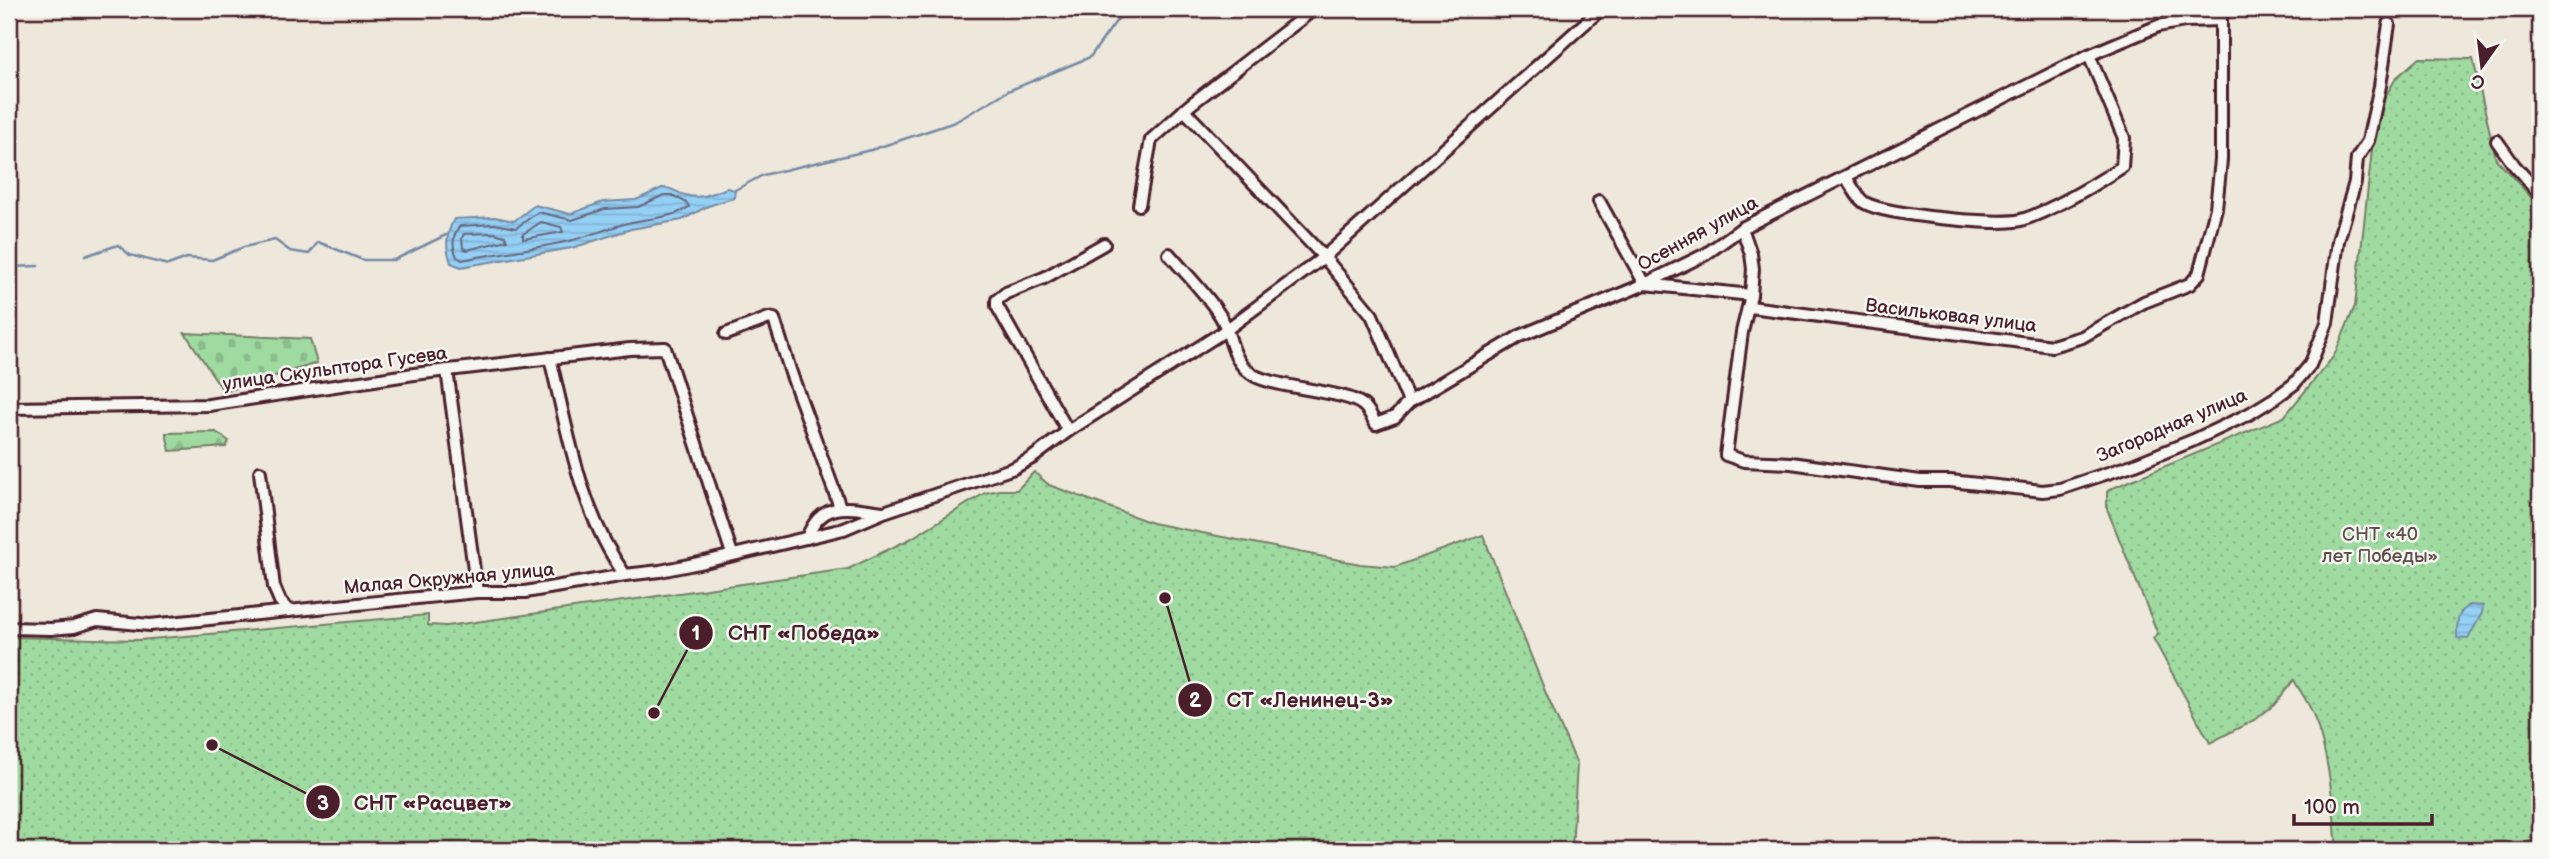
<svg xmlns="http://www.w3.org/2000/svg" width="2549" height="859" font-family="'Balsamiq Sans',sans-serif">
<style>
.forest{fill:url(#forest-firs);stroke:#747d66;stroke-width:2}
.cemetery{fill:url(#cemetery-stones);stroke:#747d66;stroke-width:2}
.garden{fill:url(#garden-dots);stroke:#747d66;stroke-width:2}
.water{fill:url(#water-rules);stroke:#7689a4;stroke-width:2}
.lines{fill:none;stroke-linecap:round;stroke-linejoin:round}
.shore{stroke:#68667c;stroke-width:2}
.stream{stroke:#7689a4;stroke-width:2.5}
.street-casing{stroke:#4a1f2b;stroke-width:16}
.street{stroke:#f6f6f2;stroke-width:10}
.labels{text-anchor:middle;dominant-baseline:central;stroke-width:5;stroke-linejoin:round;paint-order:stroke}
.street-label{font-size:19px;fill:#4a1f2b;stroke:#f6f6f2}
.park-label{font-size:19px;fill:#5f4e48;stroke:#f6f6f2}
.leader{fill:none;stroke:#4a1f2b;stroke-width:2.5}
.callout-dot{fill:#4a1f2b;stroke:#f6f6f2;stroke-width:2.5}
.mark-label{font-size:21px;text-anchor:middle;font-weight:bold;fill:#fff}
.callout-label{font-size:21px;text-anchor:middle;font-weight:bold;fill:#4a1f2b;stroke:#f6f6f2;stroke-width:5;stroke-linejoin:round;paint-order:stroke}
</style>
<defs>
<pattern id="forest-firs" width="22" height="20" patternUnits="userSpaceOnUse" patternTransform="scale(1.75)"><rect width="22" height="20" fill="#9fdba1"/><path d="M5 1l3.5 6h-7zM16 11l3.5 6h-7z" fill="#8abc8b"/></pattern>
<pattern id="cemetery-stones" width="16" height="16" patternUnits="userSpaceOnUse" patternTransform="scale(1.75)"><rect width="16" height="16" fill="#9fdba1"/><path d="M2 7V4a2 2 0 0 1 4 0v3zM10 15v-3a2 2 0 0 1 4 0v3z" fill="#8abc8b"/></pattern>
<pattern id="garden-dots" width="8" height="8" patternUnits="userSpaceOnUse" patternTransform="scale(1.75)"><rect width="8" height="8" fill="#9fdba1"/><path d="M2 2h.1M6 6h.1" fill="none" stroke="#8abc8b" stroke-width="1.8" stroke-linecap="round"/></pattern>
<pattern id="water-rules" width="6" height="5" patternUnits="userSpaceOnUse" patternTransform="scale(1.75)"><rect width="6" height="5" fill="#94d0f5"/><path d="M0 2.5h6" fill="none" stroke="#81b2d2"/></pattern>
</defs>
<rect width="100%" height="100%" fill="#ede8db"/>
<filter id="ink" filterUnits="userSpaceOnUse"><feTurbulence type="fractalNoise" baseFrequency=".0143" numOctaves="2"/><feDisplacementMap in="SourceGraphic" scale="14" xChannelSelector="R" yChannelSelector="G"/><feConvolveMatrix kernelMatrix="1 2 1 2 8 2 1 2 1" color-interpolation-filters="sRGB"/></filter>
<g filter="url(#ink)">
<!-- forest -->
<path class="forest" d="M216,432L229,441L226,447L170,451L166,433Z"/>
<!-- cemetery -->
<path class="cemetery" d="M185,333L310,339L317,363L224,392Z"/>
<!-- garden -->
<g class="garden">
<path d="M2419,58L2473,59L2496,159L2540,207V850H2337C2333,804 2330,757 2313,714C2308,702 2300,691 2294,680L2274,705L2256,719L2210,743L2153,638L2158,634L2107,509V492L2110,489L2284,417L2334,356L2355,306L2376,113L2396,78Z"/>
<path d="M1034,472L1049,485L1152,523L1360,564L1395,567L1483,535L1547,696L1577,764L1572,850H9V637L139,640L428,615V625L447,626L848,569L910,539L985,493L1000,490H1017Z"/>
</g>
<!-- water -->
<g class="water">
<path d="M662,188C675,188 674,192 685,195C699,200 714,193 727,188L735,190L734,198L708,206L682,220L631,229L572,248L461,267L451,263C445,246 446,235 454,219L495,217L514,221L535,205L570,214L603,202L636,200Z"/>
<path d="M2470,605L2483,606L2482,613L2468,639L2457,638C2457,624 2456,612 2470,605Z"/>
</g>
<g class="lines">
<!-- shore -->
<g class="shore">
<path d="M664,195H672L687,203L689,207C673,218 650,218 632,222C610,227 590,236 569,241C534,249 498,253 462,260L457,257C452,246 452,235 460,226L495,224L516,228L538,212L572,220L605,209L638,207Z"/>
<path d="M541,222L561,227L563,232L523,239V234Z"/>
<path d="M494,233L505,236L507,240L467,250L463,248L462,238L464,234Z"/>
</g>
<!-- stream -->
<g class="stream">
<path d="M735,190L763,175L871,150L955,122L1008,91L1090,57L1117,20L1129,9"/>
<path d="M85,256L118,245L130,255L168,265L187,258L212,260L244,247L275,240L290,251L309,254L318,242L363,260H394L446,235"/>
<path d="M9,267L38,266"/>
</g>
<defs>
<g id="street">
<path d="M1184,110L1324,257L1372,315L1409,402"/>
<path d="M2497,141L2514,165L2540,194"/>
<path d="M1846,177C1851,185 1858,199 1865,203C1886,215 1998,226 2021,220C2052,211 2094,185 2122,167L2124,138L2089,55"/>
<path d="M1599,201L1645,284L1751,295"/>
<path d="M1139,205L1151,140L1190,105L1314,9"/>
<path d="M1742,228L1751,254L1753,269L1751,295L1742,332L1726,455L1744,461L1791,463L1920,481H1950L2043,491L2060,489L2135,464L2194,440L2249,414L2275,398L2294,384L2310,365L2327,323L2338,241L2355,182L2357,158L2368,141L2380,86L2389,24"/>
<path d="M1169,254C1186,274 1207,294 1221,317C1233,337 1230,362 1255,376C1281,389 1349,391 1364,406C1369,410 1372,418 1376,424L1395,417L1409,402L1520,336L1645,284L1706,254L1742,228L2089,55L2158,26L2185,21L2221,20"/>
<path d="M1750,307L2052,346L2082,337L2144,302L2190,284L2199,274L2216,208L2221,160V9"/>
<path d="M726,334L769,318L774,319L791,373L840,507"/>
<path d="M550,358C568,432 580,512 625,575"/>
<path d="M447,370L477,592"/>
<path d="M9,408L209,405L414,374L630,349L665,348L732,554"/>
<path d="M1068,431L997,306V300L1006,293L1044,278L1104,244"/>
<path d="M260,472L274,587L280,601L289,611"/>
<path d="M807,538C821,500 848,507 882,512"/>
<path d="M9,628L51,629L74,627L97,620L150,625L477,592H525L625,575L660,571L704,562L844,529L884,512L1014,468L1032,458L1068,431L1226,330L1324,257L1601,9"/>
</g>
</defs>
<!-- street casing -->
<use href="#street" class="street-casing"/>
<!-- street -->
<use href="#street" class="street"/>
</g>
</g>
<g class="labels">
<!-- street labels -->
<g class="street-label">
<text transform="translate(1698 234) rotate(-29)">Осенняя улица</text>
<text transform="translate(1951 316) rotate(7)">Васильковая улица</text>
<text transform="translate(335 369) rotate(-8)">улица Скульптора Гусева</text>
<text transform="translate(2172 426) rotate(-23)">Загородная улица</text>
<text transform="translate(449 579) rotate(-5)">Малая Окружная улица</text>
</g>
<!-- park labels -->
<g class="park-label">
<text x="2380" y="534">СНТ «40<tspan x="2380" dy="22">лет Победы»</tspan></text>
</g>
</g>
<!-- callouts -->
<path class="leader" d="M654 713L696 633M1165 598L1195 700M212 745L323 802"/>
<g class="callout-dot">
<circle cx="654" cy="713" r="7"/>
<circle cx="1165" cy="598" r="7"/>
<circle cx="212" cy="745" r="7"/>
<circle cx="696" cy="633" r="18"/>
<circle cx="1195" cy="700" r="18"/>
<circle cx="323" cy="802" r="18"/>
</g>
<g class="mark-label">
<text x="696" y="640">1</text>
<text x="1195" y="707">2</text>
<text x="323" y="810">3</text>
</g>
<g class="callout-label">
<text x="804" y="640">СНТ «Победа»</text>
<text x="1310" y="707">СТ «Ленинец-3»</text>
<text x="433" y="810">СНТ «Расцвет»</text>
</g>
<!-- margin -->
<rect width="2549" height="859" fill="none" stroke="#f6f6f2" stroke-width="35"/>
<rect x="18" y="18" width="2514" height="824" fill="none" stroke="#4a1f2b" stroke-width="2.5" filter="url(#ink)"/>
<!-- north arrow -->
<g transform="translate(2482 66) rotate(194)" stroke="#f6f6f2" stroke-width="5" paint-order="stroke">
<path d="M0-5L12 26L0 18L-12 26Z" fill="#4a1f2b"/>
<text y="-10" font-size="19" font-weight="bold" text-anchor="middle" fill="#4a1f2b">С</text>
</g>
<!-- scale -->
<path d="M2294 814v10h138v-10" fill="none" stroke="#4a1f2b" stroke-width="3.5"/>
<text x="2304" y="814" font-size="21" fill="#4a1f2b" stroke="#f6f6f2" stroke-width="5" paint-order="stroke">100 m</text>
</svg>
